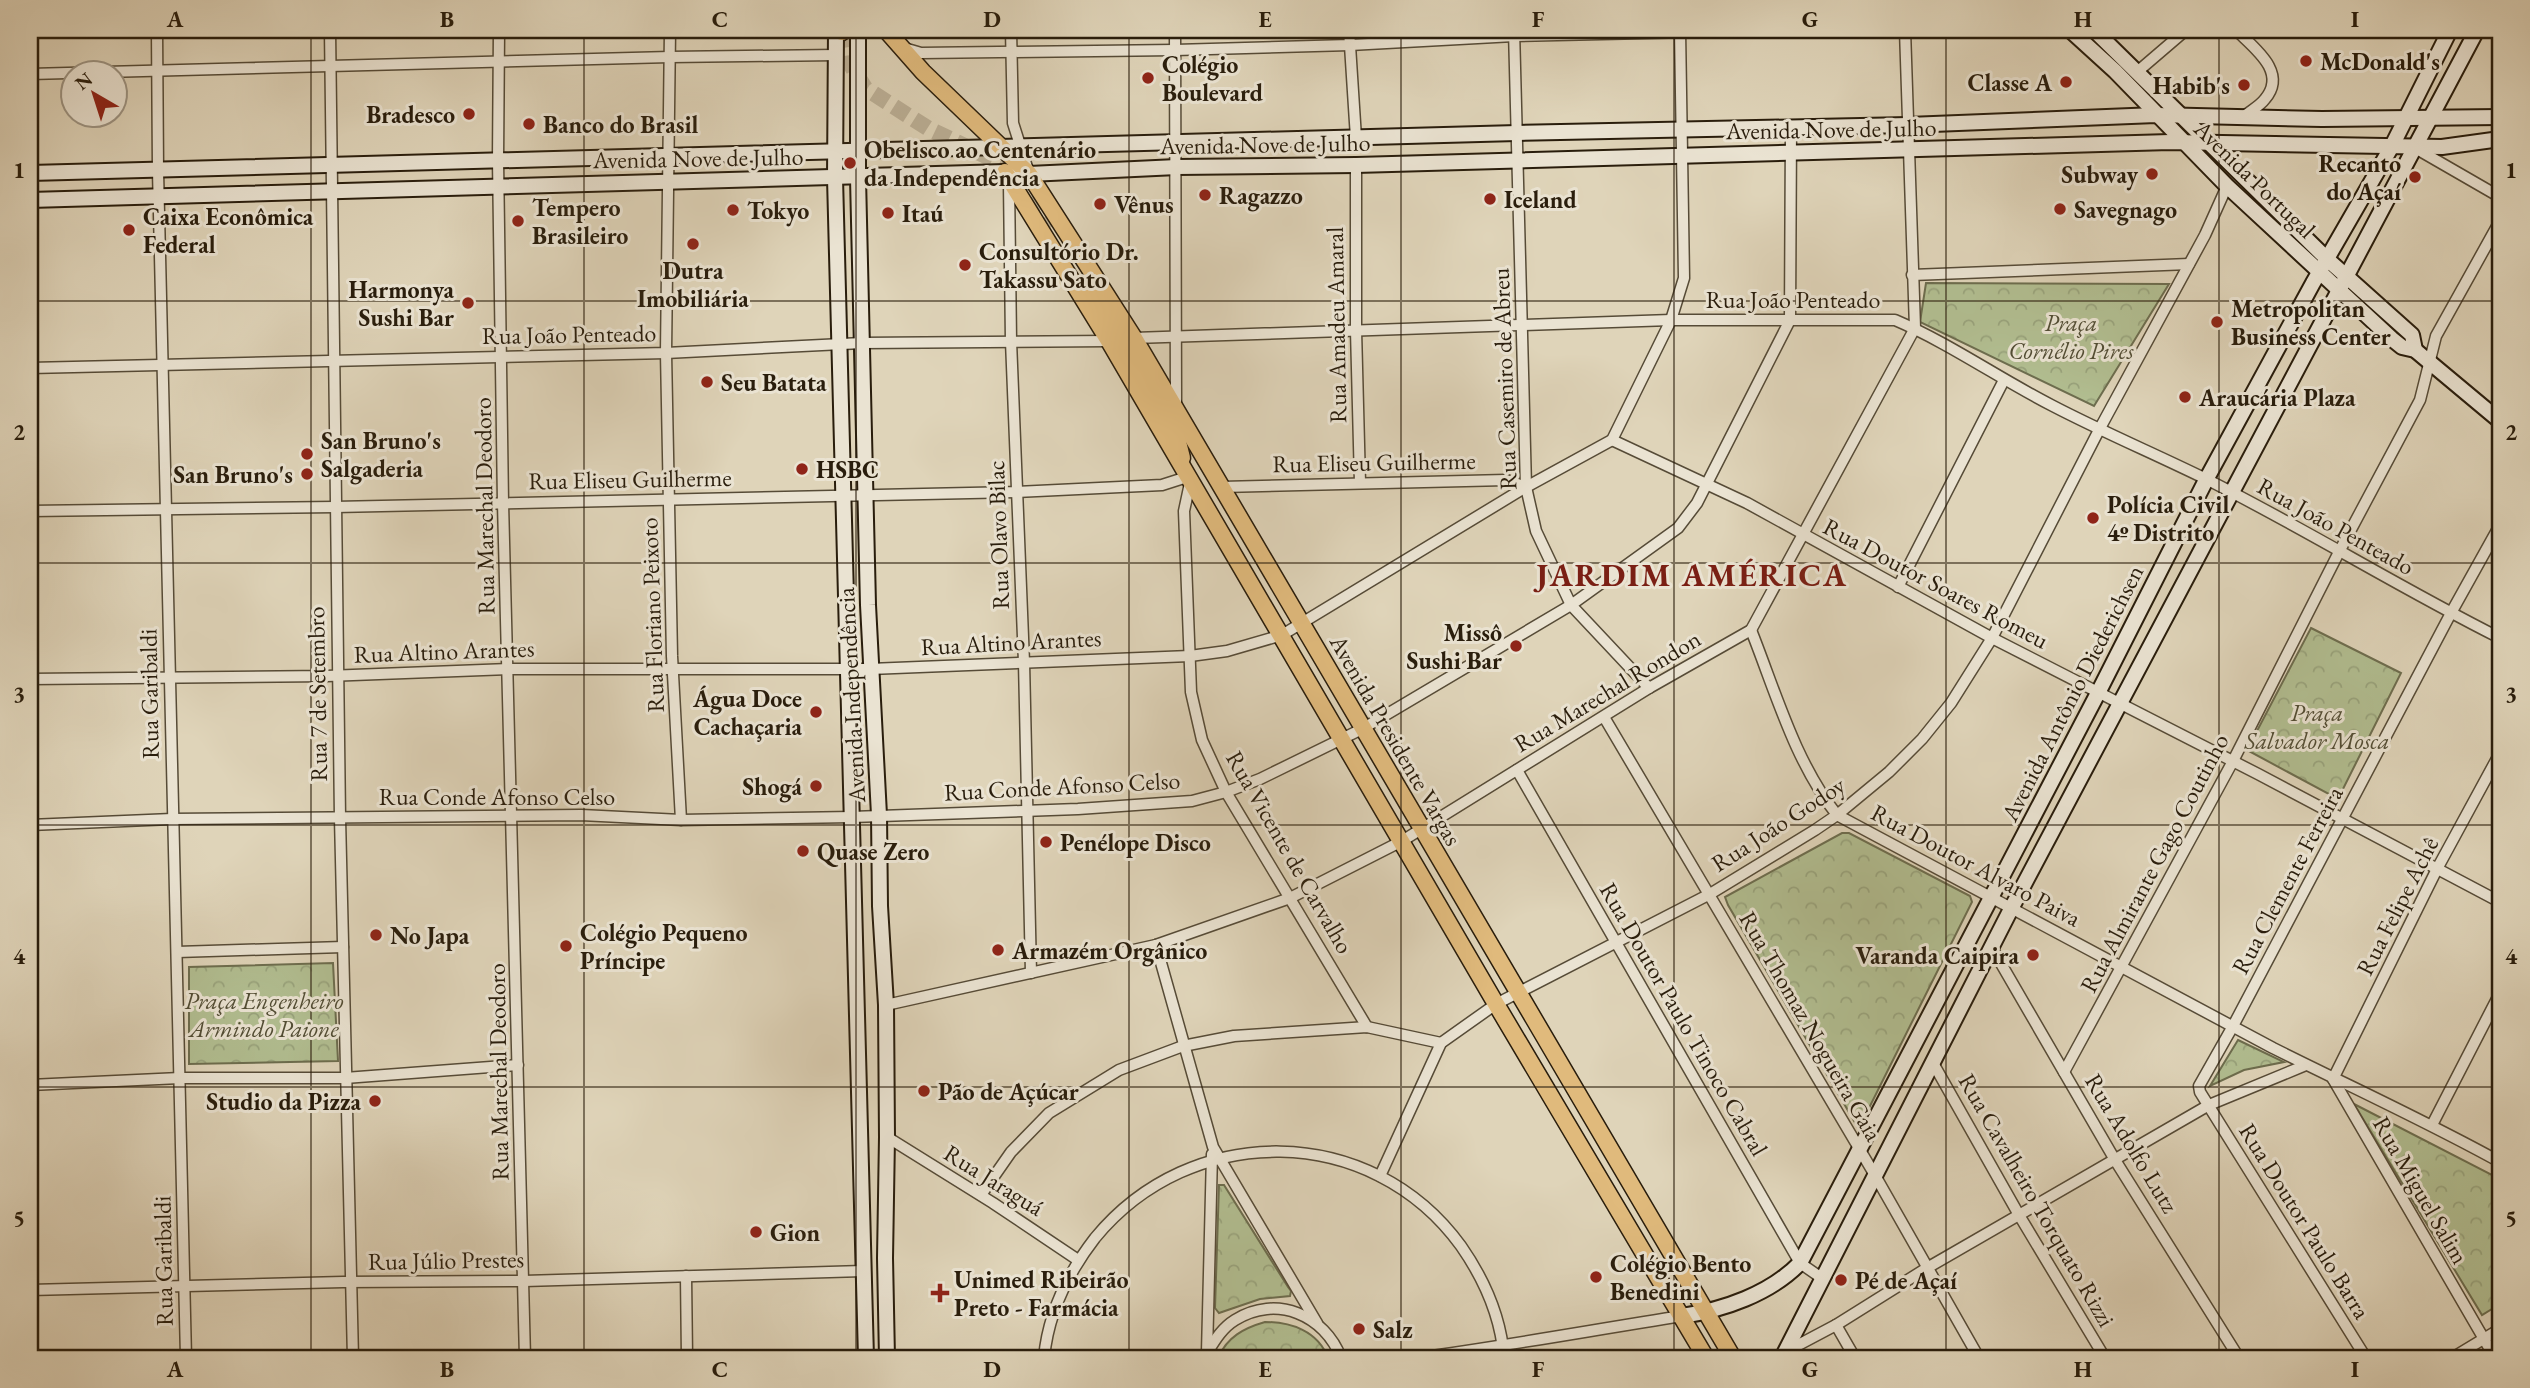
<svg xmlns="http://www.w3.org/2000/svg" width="2530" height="1388" font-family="'EB Garamond',serif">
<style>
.park{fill:url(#park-crowns);stroke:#6d6d4e;stroke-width:2}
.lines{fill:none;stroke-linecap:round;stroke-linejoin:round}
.primary-tunnel{stroke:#bbaf96;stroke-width:16;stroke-dasharray:16 8;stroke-linecap:butt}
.minor-casing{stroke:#564b37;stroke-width:13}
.secondary-casing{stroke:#291d0c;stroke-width:18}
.primary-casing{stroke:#291d0c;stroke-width:19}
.minor{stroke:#eae3d2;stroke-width:10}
.secondary{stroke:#eae3d2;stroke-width:14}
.primary{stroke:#e0ba7c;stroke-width:16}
.grid{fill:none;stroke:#291d0c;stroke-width:2;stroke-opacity:0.55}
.poi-dot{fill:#8f2418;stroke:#eae3d2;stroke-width:2.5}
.labels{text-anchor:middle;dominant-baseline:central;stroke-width:6;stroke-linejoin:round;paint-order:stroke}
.poi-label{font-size:24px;font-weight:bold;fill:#291d0c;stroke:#eae3d2;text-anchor:start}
.street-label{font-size:24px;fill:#291d0c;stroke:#eae3d2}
.park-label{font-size:24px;font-style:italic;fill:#524d34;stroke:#eae3d2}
.district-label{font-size:32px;font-weight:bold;letter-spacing:2px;fill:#7a1f14;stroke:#eae3d2}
.neatline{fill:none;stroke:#291d0c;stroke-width:2.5}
.grid-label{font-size:23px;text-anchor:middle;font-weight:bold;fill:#291d0c}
</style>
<defs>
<pattern id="park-crowns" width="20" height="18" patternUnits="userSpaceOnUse" patternTransform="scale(1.75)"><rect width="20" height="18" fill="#b1bd90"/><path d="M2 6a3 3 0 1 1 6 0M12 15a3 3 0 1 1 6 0" fill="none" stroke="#98a27b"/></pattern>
</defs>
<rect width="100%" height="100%" fill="#dfd4b9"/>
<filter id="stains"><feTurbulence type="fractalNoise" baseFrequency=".00286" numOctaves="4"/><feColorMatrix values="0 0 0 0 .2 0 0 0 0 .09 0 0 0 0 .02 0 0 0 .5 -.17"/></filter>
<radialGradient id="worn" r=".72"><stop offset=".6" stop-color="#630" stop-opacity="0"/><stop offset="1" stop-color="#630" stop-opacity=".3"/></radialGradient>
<!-- park -->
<g class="park">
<path d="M1926,283L2169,284L2094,406L1920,322Z"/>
<path d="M2311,628L2401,673L2338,799L2247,750Z"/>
<path d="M1842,833H1849L1970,896L1972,902L1862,1122L1857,1126L1728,905L1725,897Z"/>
<path d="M333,963L338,1061L189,1064V967Z"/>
<path d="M2238,1040L2284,1062L2244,1070L2210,1086Z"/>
<path d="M2354,1104L2500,1179V1304L2482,1315Z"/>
<path d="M1219,1185H1224L1288,1287L1291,1291L1290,1296L1260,1299L1219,1313L1215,1308Z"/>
<path d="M1265,1322C1291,1322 1318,1331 1328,1358H1218C1227,1337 1244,1328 1265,1322Z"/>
</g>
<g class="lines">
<!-- primary-tunnel -->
<path class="primary-tunnel" d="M842,32L846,57L865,88L929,129L1009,167L1030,190L1053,226"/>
<defs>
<g id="minor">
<path d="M157,30L158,171L186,1358"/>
<path d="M330,30L340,818L353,1358"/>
<path d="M499,30L498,160L503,503L525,1358"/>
<path d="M670,30L666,353L672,656L681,820"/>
<path d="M1011,30L1013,123L1027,167"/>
<path d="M1175,30L1176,407"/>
<path d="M1349,30L1356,138"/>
<path d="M1514,30L1526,487L1536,531L1571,605L1649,688"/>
<path d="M2003,30H2031"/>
<path d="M2236,30C2254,48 2288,72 2265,99C2260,106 2250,111 2243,117"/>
<path d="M904,48L921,53L1175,50L1350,45L1514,36L1785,30"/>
<path d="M2137,72L2186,30"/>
<path d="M30,74L670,57L836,55"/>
<path d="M2415,148L2500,197"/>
<path d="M1356,165V330L1360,483"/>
<path d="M1009,183L1011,341L1024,662L1031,973"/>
<path d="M1912,275L2189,264"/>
<path d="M1134,338L1671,320H1895C1949,343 2000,379 2053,406C2103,432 2155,454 2206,479C2306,529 2400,588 2500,638"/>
<path d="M30,368L666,353L862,343L1109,341"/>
<path d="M1612,440L1747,503L1992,638L2258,774L2500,902"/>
<path d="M1190,483L1184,511L1191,692L1202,740L1226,792L1367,1027"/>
<path d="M1222,487L1506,480L1526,487"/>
<path d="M30,511L335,507L1016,492L1162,485L1187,477"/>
<path d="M1898,587L2004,380"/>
<path d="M1751,630C1776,693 1795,762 1837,815L2273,1048C2349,1086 2426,1121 2500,1162"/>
<path d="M30,679L327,676L509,669H870L1190,656L1227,651L1282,635L1526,487L1612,440L1671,320L1684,278L1680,30"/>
<path d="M1604,717L1876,1177L1979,1358"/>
<path d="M1517,770L1800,1263L1823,1279"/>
<path d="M30,825L172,819L581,815L681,820L852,817L1078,809L1192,801L1226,792L1260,779L1362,729L1571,605L1678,528L1697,503L1790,320L1791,128"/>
<path d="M1156,945L1213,1147L1317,1323"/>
<path d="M1992,948L2115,1160L2239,1358"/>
<path d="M177,952L343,947"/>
<path d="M886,1005L1156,945L1290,898L1402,841L1649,688L1751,630L1915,328L1905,30"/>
<path d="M1933,1063L2019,1215L2105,1358"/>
<path d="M2064,1072L2233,761L2339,552L2420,400L2436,336L2500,221"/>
<path d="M2333,1079L2437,869L2500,753"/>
<path d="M2333,1079L2495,1358"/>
<path d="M30,1085L180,1078H345L518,1065"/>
<path d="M2432,1125L2500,993"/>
<path d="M887,1137L993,1203L1078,1260"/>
<path d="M1380,1176L1441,1043L1496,1004L1710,894L1815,830L1837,815L1889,772L1922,739L1951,703L1992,638L2099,430L2205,235L2227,186"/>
<path d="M981,1195L1011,1152L1049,1113L1119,1070L1183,1046L1234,1036L1367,1027L1441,1043"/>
<path d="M686,1276L687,1358"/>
<path d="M30,1290L343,1282L524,1281L863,1271"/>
<path d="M1836,1325L1855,1358"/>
<path d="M1785,1352L1836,1325L1927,1268L2209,1105L2306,1065"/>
<path d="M1207,1353L1212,1154"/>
<path d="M1207,1353C1215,1340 1222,1328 1235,1320C1276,1294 1325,1315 1341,1358"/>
<path d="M1044,1358C1048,1314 1068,1273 1095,1238C1191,1121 1371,1122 1461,1246C1484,1279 1501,1318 1504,1358"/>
<path d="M1417,1358C1505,1346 1593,1330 1682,1316"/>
<path d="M2366,1358L2200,1092L2199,1086L2233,1026L2451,613L2500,525"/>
<path d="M2452,1358L2500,1329"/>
</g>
<g id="secondary">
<path d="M836,30L835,178L866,1358"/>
<path d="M858,30V178L868,605L879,815L880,906L886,1005L887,1137L885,1258L887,1358"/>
<path d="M2070,30L2115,71L2227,186L2392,339L2402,347L2415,350L2500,421"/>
<path d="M2094,30L2327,259L2412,335L2415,350"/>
<path d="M30,173L1517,133L1908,125L2156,115L2322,119L2500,117"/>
<path d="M30,200L1005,172L1029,174L1177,167L1356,165L2170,142L2442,147L2500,139"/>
<path d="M1682,1316C1723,1310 1770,1294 1800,1263L2098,693L2206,480L2313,283L2392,146L2450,30"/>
<path d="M1782,1358L2012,907L2477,30"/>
</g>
<g id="primary">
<path d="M886,30L923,72L1029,174L1134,338L1733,1358"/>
<path d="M842,32V30"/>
<path d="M1005,172L1109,341L1496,1004L1706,1358"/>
<path d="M1087,285L1176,434L1182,458"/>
</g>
</defs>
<!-- minor casing -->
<use href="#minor" class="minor-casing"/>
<!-- secondary casing -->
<use href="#secondary" class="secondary-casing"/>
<!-- primary casing -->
<use href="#primary" class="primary-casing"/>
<!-- minor -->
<use href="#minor" class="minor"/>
<!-- secondary -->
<use href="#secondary" class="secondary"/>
<!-- primary -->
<use href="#primary" class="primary"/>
</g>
<!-- grid -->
<path class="grid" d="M311,30V1358M584,30V1358M856,30V1358M1129,30V1358M1401,30V1358M1674,30V1358M1946,30V1358M2219,30V1358M30,301H2500M30,563H2500M30,825H2500M30,1087H2500"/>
<!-- markers -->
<g class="poi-dot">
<circle cx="2306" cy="61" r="7"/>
<circle cx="1148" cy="78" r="7"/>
<circle cx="2066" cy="82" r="7"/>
<circle cx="2244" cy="85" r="7"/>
<circle cx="469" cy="114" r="7"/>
<circle cx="529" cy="124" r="7"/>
<circle cx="850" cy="163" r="7"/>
<circle cx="2152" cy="174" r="7"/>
<circle cx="2415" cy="177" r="7"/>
<circle cx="1205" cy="195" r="7"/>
<circle cx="1490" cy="199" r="7"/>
<circle cx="1100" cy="204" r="7"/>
<circle cx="2060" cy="209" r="7"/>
<circle cx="733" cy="210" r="7"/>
<circle cx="888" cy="213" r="7"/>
<circle cx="518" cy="221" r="7"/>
<circle cx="129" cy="230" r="7"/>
<circle cx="693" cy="244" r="7"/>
<circle cx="965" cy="265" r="7"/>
<circle cx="468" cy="303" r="7"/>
<circle cx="2217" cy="322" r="7"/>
<circle cx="707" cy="382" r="7"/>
<circle cx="2185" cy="397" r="7"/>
<circle cx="307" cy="454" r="7"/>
<circle cx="802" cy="469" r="7"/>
<circle cx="307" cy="474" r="7"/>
<circle cx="2093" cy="518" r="7"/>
<circle cx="1516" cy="646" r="7"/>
<circle cx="816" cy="712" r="7"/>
<circle cx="816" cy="786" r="7"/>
<circle cx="1046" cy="842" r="7"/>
<circle cx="803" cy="851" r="7"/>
<circle cx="376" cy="935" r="7"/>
<circle cx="566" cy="946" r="7"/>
<circle cx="998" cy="950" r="7"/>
<circle cx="2033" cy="955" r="7"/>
<circle cx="924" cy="1091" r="7"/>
<circle cx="375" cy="1101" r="7"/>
<circle cx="756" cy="1232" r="7"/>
<circle cx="1596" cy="1277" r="7"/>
<circle cx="1841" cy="1280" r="7"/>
<path d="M936.5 1282.5h7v7h7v7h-7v7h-7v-7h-7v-7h7z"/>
<circle cx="1359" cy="1329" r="7"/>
</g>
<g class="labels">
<!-- poi labels -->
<g class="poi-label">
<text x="2320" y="61">McDonald's</text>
<text x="1162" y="64">Colégio<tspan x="1162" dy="28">Boulevard</tspan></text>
<text x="2052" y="82" text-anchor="end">Classe A</text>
<text x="2230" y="85" text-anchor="end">Habib's</text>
<text x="455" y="114" text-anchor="end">Bradesco</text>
<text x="543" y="124">Banco do Brasil</text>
<text x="864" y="149">Obelisco ao Centenário<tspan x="864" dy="28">da Independência</tspan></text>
<text x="2401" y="163" text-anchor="end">Recanto<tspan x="2401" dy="28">do Açaí</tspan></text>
<text x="2138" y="174" text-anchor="end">Subway</text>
<text x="1219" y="195">Ragazzo</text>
<text x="1504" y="199">Iceland</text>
<text x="1114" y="204">Vênus</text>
<text x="532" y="207">Tempero<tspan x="532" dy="28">Brasileiro</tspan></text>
<text x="2074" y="209">Savegnago</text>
<text x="747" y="210">Tokyo</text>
<text x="902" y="213">Itaú</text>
<text x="143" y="216">Caixa Econômica<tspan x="143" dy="28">Federal</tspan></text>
<text x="979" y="251">Consultório Dr.<tspan x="979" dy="28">Takassu Sato</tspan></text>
<text x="693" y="270" text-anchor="middle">Dutra<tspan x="693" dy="28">Imobiliária</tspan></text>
<text x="454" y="289" text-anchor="end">Harmonya<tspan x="454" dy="28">Sushi Bar</tspan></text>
<text x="2231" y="308">Metropolitan<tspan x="2231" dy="28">Business Center</tspan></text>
<text x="721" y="382">Seu Batata</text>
<text x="2199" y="397">Araucária Plaza</text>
<text x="321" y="440">San Bruno's<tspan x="321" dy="28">Salgaderia</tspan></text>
<text x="816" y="469">HSBC</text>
<text x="293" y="474" text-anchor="end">San Bruno's</text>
<text x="2107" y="504">Polícia Civil<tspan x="2107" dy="28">4º Distrito</tspan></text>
<text x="1502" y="632" text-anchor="end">Missô<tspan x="1502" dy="28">Sushi Bar</tspan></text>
<text x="802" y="698" text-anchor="end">Água Doce<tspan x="802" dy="28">Cachaçaria</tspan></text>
<text x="802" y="786" text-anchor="end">Shogá</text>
<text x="1060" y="842">Penélope Disco</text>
<text x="817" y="851">Quase Zero</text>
<text x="580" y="932">Colégio Pequeno<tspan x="580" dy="28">Príncipe</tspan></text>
<text x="390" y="935">No Japa</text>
<text x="1012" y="950">Armazém Orgânico</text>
<text x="2019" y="955" text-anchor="end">Varanda Caipira</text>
<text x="938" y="1091">Pão de Açúcar</text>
<text x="361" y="1101" text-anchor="end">Studio da Pizza</text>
<text x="770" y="1232">Gion</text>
<text x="1610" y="1263">Colégio Bento<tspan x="1610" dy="28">Benedini</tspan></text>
<text x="954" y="1279">Unimed Ribeirão<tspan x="954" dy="28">Preto - Farmácia</tspan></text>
<text x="1855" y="1280">Pé de Açaí</text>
<text x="1373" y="1329">Salz</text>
</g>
<!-- street labels -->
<g class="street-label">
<text transform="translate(1831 129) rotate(-1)">Avenida Nove de Julho</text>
<text transform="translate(1265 144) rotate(-1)">Avenida Nove de Julho</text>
<text transform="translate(698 158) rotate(-1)">Avenida Nove de Julho</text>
<text transform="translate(2255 179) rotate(44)">Avenida Portugal</text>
<text x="1793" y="299">Rua João Penteado</text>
<text transform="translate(1336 325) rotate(-91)">Rua Amadeu Amaral</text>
<text transform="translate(569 334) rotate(-1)">Rua João Penteado</text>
<text transform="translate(1504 379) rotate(-92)">Rua Casemiro de Abreu</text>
<text transform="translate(1374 462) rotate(-1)">Rua Eliseu Guilherme</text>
<text transform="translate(630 479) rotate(-1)">Rua Eliseu Guilherme</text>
<text transform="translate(484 506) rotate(-91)">Rua Marechal Deodoro</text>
<text transform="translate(2336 526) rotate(29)">Rua João Penteado</text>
<text transform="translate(998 535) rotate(-92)">Rua Olavo Bilac</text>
<text transform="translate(1936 583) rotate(28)">Rua Doutor Soares Romeu</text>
<text transform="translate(652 615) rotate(-92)">Rua Floriano Peixoto</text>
<text transform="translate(1011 642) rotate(-3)">Rua Altino Arantes</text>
<text transform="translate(444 651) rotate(-2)">Rua Altino Arantes</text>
<text transform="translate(1607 691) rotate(-31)">Rua Marechal Rondon</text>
<text transform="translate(2072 693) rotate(-63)">Avenida Antônio Diederichsen</text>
<text transform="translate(149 694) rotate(-91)">Rua Garibaldi</text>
<text transform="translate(317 694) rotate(-91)">Rua 7 de Setembro</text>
<text transform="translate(851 695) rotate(-93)">Avenida Independência</text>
<text transform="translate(1396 740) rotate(60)">Avenida Presidente Vargas</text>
<text transform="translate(1062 786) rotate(-3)">Rua Conde Afonso Celso</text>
<text x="497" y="796">Rua Conde Afonso Celso</text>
<text transform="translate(1778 824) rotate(-33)">Rua João Godoy</text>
<text transform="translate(1290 852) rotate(60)">Rua Vicente de Carvalho</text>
<text transform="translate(2154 863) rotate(-62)">Rua Almirante Gago Coutinho</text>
<text transform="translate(1976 865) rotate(28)">Rua Doutor Alvaro Paiva</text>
<text transform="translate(2287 880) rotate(-62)">Rua Clemente Ferreira</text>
<text transform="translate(2397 906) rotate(-63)">Rua Felipe Achê</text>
<text transform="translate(1684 1019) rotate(60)">Rua Doutor Paulo Tinoco Cabral</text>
<text transform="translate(1811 1026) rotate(60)">Rua Thomaz Nogueira Gaia</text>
<text transform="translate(498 1072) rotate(-91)">Rua Marechal Deodoro</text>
<text transform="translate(2132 1143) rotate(59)">Rua Adolfo Lutz</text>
<text transform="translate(994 1180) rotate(32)">Rua Jaraguá</text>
<text transform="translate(2421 1190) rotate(60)">Rua Miguel Salim</text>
<text transform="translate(2037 1200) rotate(60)">Rua Cavalheiro Torquato Rizzi</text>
<text transform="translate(2305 1221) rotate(58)">Rua Doutor Paulo Barra</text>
<text transform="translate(446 1260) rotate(-1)">Rua Júlio Prestes</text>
<text transform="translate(163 1261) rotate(-91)">Rua Garibaldi</text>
</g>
<!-- park labels -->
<g class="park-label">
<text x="2071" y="322">Praça<tspan x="2071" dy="28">Cornélio Pires</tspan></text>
<text x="2317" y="712">Praça<tspan x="2317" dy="28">Salvador Mosca</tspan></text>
<text x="264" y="1000">Praça Engenheiro<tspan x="264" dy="28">Armindo Paione</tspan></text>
</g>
<!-- district labels -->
<g class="district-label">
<text x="1692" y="575">JARDIM AMÉRICA</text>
</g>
</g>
<!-- margin -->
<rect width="2530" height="1388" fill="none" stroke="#dfd4b9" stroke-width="77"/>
<!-- north arrow -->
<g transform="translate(94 94) rotate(321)"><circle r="33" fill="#eae3d2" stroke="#9d9483" stroke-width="2"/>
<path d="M0-5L12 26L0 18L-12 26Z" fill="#8f2418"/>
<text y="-10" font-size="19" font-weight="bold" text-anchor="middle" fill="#291d0c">N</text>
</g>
<rect x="38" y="38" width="2454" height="1312" class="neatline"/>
<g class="grid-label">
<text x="175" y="27">A</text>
<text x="447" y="27">B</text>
<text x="720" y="27">C</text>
<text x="992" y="27">D</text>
<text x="1265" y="27">E</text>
<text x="1538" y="27">F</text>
<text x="1810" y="27">G</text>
<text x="2083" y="27">H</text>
<text x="2355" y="27">I</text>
<text x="19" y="178">1</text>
<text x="2511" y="178">1</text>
<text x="19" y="440">2</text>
<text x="2511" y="440">2</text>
<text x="19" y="702">3</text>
<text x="2511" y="702">3</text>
<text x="19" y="964">4</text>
<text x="2511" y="964">4</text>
<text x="19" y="1226">5</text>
<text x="2511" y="1226">5</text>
<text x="175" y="1377">A</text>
<text x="447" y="1377">B</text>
<text x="720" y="1377">C</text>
<text x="992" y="1377">D</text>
<text x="1265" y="1377">E</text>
<text x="1538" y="1377">F</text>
<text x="1810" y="1377">G</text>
<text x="2083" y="1377">H</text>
<text x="2355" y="1377">I</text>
</g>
<rect width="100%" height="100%" filter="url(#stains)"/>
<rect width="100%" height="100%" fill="url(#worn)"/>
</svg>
